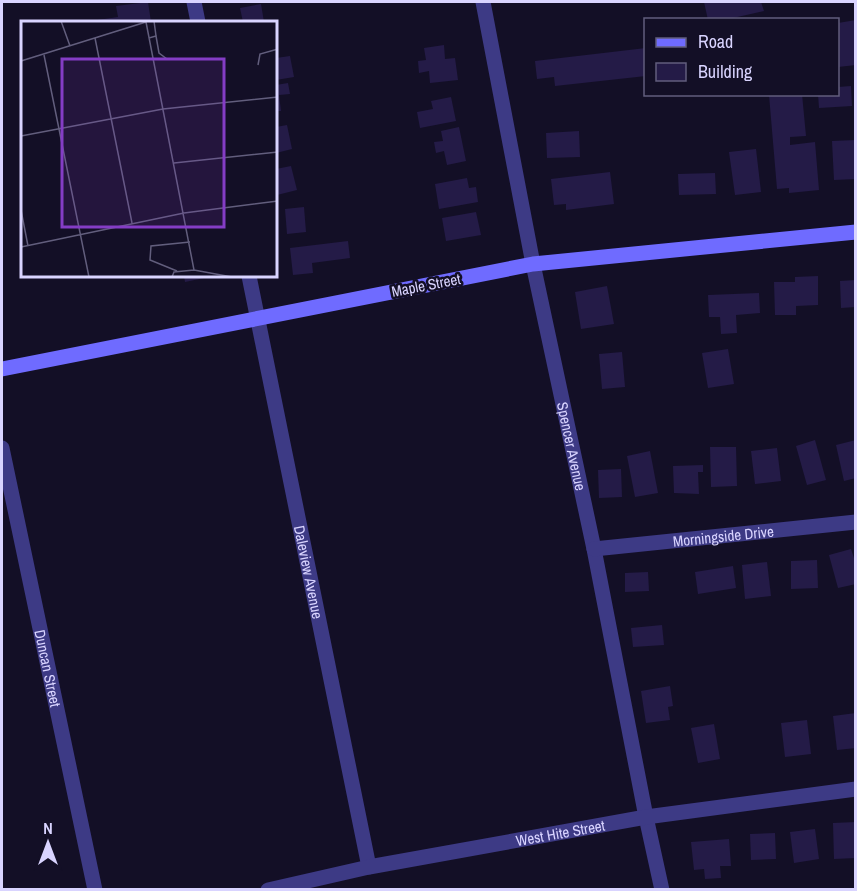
<svg xmlns="http://www.w3.org/2000/svg" width="857" height="891" font-family="'Archivo Narrow',sans-serif">
<style>
.building{fill:#241b47}
.lines{fill:none;stroke-linecap:round;stroke-linejoin:round}
.street{stroke:#3d3a85;stroke-width:15}
.secondary{stroke:#6f6bff;stroke-width:15}
.labels{text-anchor:middle;dominant-baseline:central;stroke-width:5;stroke-linejoin:round;paint-order:stroke}
.street-label{font-size:15px;fill:#d9d4ff;stroke:#130f26}
.inset-road{fill:none;stroke:#625e7d;stroke-width:1.5}
.view{fill:#843dc5;fill-opacity:0.15;stroke:#843dc5;stroke-width:3}
.inset-edge{fill:none;stroke:#d9d4ff;stroke-width:3}
</style>
<rect width="100%" height="100%" fill="#130f26"/>
<!-- building -->
<g class="building">
<path d="M148,2L151,22H97V20L118,17L116,6Z"/>
<path d="M704,2H761L764,11L724,20H708Z"/>
<path d="M261,4L264,22H243L240,8Z"/>
<path d="M856,20V65L838,67V23Z"/>
<path d="M444,45L445,59L455,58L458,80L430,83L429,71L419,73L418,61L426,60L424,48Z"/>
<path d="M646,48V76L555,86L554,77L537,79L535,61Z"/>
<path d="M290,56L294,77L276,80V58Z"/>
<path d="M288,83L290,94L279,95L281,111H276V85Z"/>
<path d="M851,86L852,106L819,108L818,94H838V87Z"/>
<path d="M802,94L806,136L790,137V145L815,142L819,190L789,193V188L777,189L769,95Z"/>
<path d="M451,97L456,121L420,128L417,112L433,109L431,101Z"/>
<path d="M287,125L292,149L276,153V127Z"/>
<path d="M459,127L466,161L447,165L444,151L436,153L434,142L443,141L441,131Z"/>
<path d="M579,131L580,157L547,158L546,133Z"/>
<path d="M856,140V179L834,180L832,141Z"/>
<path d="M756,149L761,192L735,195L729,152Z"/>
<path d="M291,166L297,190L277,195L276,169Z"/>
<path d="M610,172L614,204L566,210V204L554,205L551,179Z"/>
<path d="M715,173L716,194L679,195L678,174Z"/>
<path d="M467,178L469,188L476,187L478,202L439,209L435,184Z"/>
<path d="M304,207L306,232L287,234L285,209Z"/>
<path d="M476,212L481,235L446,241L442,218Z"/>
<path d="M348,241L350,258L312,263L313,273L293,275L290,248Z"/>
<path d="M184,276H204V278L185,282Z"/>
<path d="M818,276V305L796,306V315H775L774,282H795V277Z"/>
<path d="M856,280V307L841,308L840,281Z"/>
<path d="M607,286L614,324L581,329L575,292Z"/>
<path d="M759,293L760,313L736,315L737,333L721,334L720,317H709L708,295Z"/>
<path d="M728,349L734,384L708,388L702,353Z"/>
<path d="M622,352L625,387L602,389L599,354Z"/>
<path d="M815,440L826,480L807,485L796,446Z"/>
<path d="M856,440V478L844,481L836,445Z"/>
<path d="M710,447H736L737,486L711,487Z"/>
<path d="M777,448L781,481L755,484L751,451Z"/>
<path d="M650,451L658,493L635,497L627,456Z"/>
<path d="M703,465V472H698L699,494L674,493L673,466Z"/>
<path d="M621,469L622,497L599,498L598,470Z"/>
<path d="M851,549L856,564V584L838,588L829,555Z"/>
<path d="M817,560L818,588L791,589V561Z"/>
<path d="M767,562L771,596L745,599L742,565Z"/>
<path d="M733,566L736,588L698,594L695,572Z"/>
<path d="M648,572L649,591L625,592V573Z"/>
<path d="M662,625L664,645L633,647L631,628Z"/>
<path d="M670,686L673,706L668,707L670,720L646,723L641,691Z"/>
<path d="M856,713V748L837,750L833,716Z"/>
<path d="M807,720L811,754L785,757L781,723Z"/>
<path d="M714,724L720,759L698,763L691,728Z"/>
<path d="M856,822V858L834,859L833,823Z"/>
<path d="M815,829L819,859L794,863L790,832Z"/>
<path d="M775,833L776,859L751,860L750,834Z"/>
<path d="M729,839L731,866H720L721,878L705,879L704,869L694,870L691,842Z"/>
</g>
<g class="lines">
<!-- street -->
<g class="street">
<path d="M194,2L198,22"/>
<path id="s1" d="M483,2L533,264L594,549L646,817L662,890"/>
<path id="s2" d="M249,276L369,867"/>
<path id="s3" d="M2,448L95,890"/>
<path id="s4" d="M594,549L856,522"/>
<path id="s5" d="M268,890L369,867L646,817L856,789"/>
</g>
<!-- secondary -->
<path class="secondary" d="M2,369L533,264L856,232"/>
</g>
<g class="labels">
<!-- street labels -->
<g class="street-label">
<text transform="translate(426 285) rotate(-11)">Maple Street</text>
<text stroke="none"><textPath href="#s1" startOffset="453">Spencer Avenue</textPath></text>
<text stroke="none"><textPath href="#s4" startOffset="130">Morningside Drive</textPath></text>
<text stroke="none"><textPath href="#s2" startOffset="302">Daleview Avenue</textPath></text>
<text stroke="none"><textPath href="#s3" startOffset="225">Duncan Street</textPath></text>
<text stroke="none"><textPath href="#s5" startOffset="298">West Hite Street</textPath></text>
</g>
</g>
<!-- overview -->
<g transform="translate(21 21)">
<rect width="256" height="256" fill="#130f26"/>
<path class="inset-road" d="M40,0L49,25M125,1L173,249M135,15L138,32L146,38M74,17L111,202M128,17L135,15L133,0M23,34L68,256M0,40L125,1M237,44L239,33L257,28M0,115L142,88L257,76M153,142L257,131M0,189L7,225M0,226L163,192L257,180M156,250L129,239L130,225L169,221M151,256L153,251L173,249L211,256"/>
<path class="view" d="M41,38H203V206H41Z"/>
<rect width="256" height="256" class="inset-edge"/>
</g>
<!-- border -->
<rect width="857" height="891" fill="none" stroke="#d9d4ff" stroke-width="6"/>
<!-- legend -->
<rect x="644" y="18" width="195" height="78" fill="#130f26" stroke="#625e7d" stroke-width="1.5"/>
<rect x="656" y="38" width="30" height="9" fill="#6f6bff" stroke="#625e7d" stroke-width="1.5"/>
<text x="698" y="48" font-size="18" fill="#d9d4ff">Road</text>
<rect x="656" y="63" width="30" height="18" fill="#241b47" stroke="#625e7d" stroke-width="1.5"/>
<text x="698" y="78" font-size="18" fill="#d9d4ff">Building</text>
<!-- north arrow -->
<g transform="translate(48 843)" stroke="#130f26" stroke-width="4.5" paint-order="stroke">
<path d="M0-4.5L10 22L0 15L-10 22Z" fill="#d9d4ff"/>
<text y="-9" font-size="16" font-weight="bold" text-anchor="middle" fill="#d9d4ff">N</text>
</g>
</svg>
